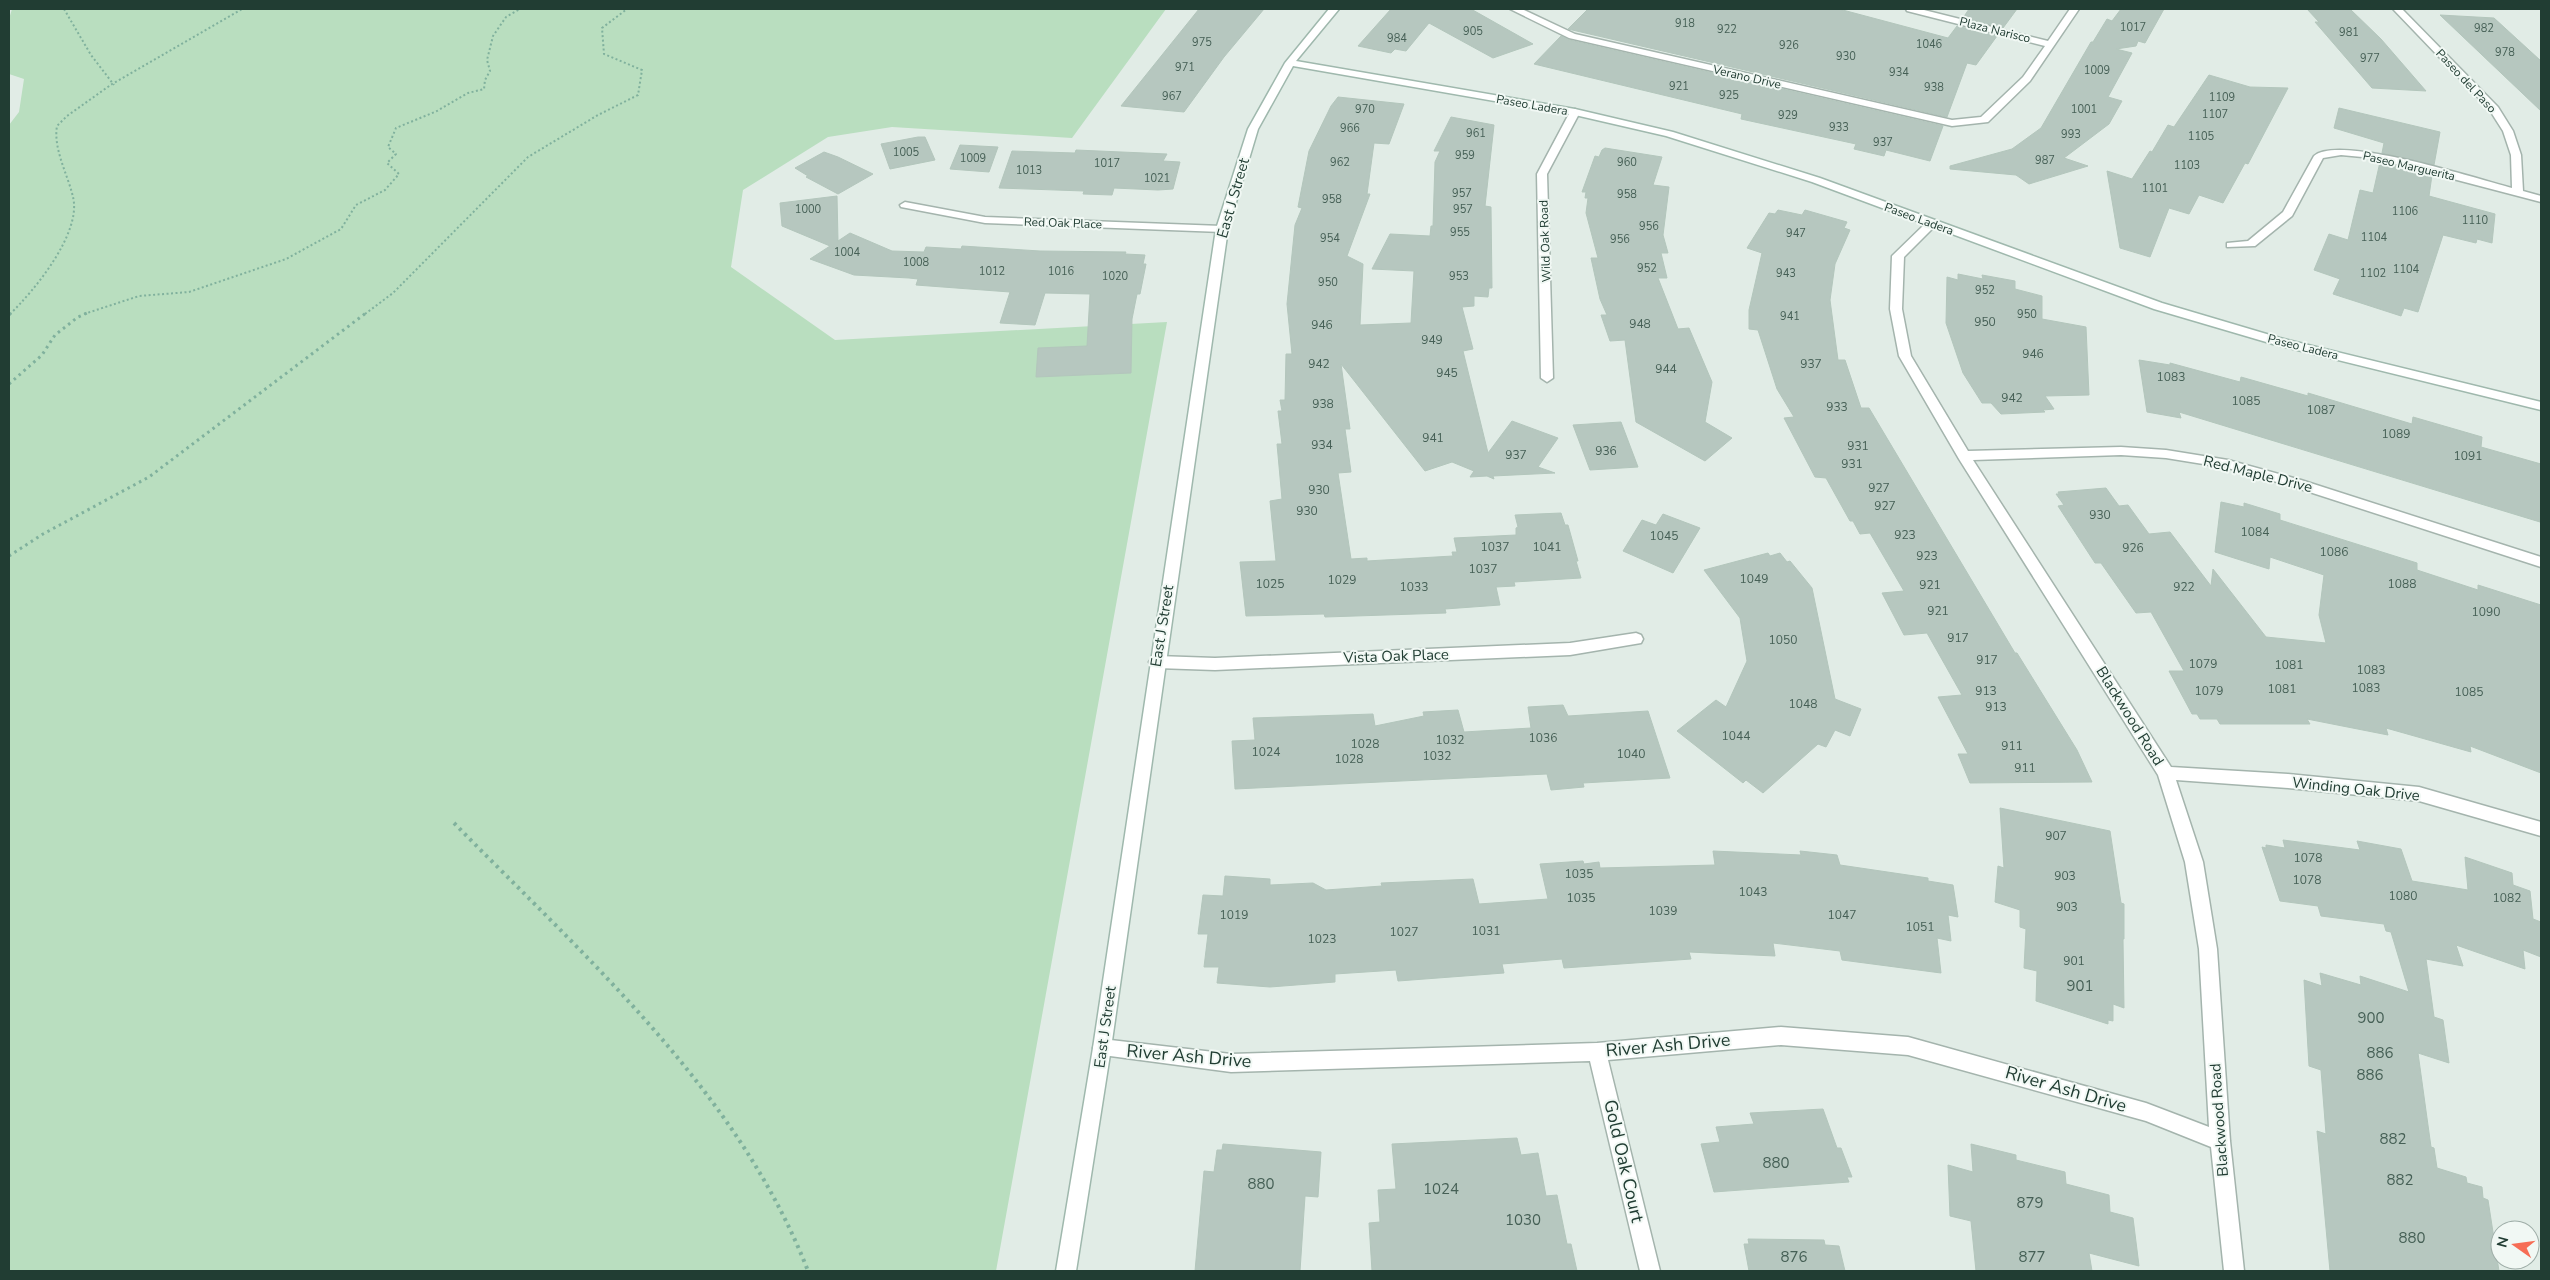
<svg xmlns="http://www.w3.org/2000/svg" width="2550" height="1280" font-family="'Nunito Sans',sans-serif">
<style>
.green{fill:#b9debf}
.building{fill:#b6c7bf;stroke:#b3c6bc}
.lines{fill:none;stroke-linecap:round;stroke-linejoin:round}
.street-casing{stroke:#a4b4ad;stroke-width:3}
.secondary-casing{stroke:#9fb8ad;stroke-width:3}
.path-far2{stroke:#80b19d;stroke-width:2;stroke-dasharray:2 2.5;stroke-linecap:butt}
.path-far1{stroke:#80b19d;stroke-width:3;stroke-dasharray:2.5 4;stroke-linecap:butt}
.path{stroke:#80b19d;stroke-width:4;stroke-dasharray:3 4.5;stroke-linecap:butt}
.street{fill:#fff;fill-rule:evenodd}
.secondary{fill:#fff;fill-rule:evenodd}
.labels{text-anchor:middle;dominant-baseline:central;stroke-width:4;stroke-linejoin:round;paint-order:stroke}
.far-number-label{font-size:11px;fill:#466056}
.far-street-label{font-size:12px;fill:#213d33;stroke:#f1f8f4}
.number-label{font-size:12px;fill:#466056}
.street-label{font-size:15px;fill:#213d33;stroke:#f1f8f4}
.near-number-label{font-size:15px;fill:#466056}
.near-street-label{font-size:18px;fill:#213d33;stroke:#f1f8f4}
</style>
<rect width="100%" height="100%" fill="#e1ece6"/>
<!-- green -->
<path class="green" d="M12,9H1166L1072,138L892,127L828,137L743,190L731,267L835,340L1167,322L996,1271H9V125L19,112L24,79L9,74V19Z"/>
<!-- building -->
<g class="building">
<path d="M1199,9H1264L1224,57L1184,112L1121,106Z"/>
<path d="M1391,9H1471L1533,44L1493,58L1429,23L1406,51L1395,49L1391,53L1358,46Z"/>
<path d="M1588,9H1839L1948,38L1957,26L1997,36L1976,65L1967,63L1947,117L1568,29Z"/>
<path d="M1969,9H2017L2003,28L1963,18Z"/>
<path d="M2121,9H2164L2145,43L2138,41L2136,46L2116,49L2132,53L2108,97L2122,101L2109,124L2064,158L2088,166L2029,184L2016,175L1950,169V166L2012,149L2041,128L2091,42H2093L2107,19L2112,21Z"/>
<path d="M2307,9H2350L2381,39L2426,91L2372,88L2315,22H2319Z"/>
<path d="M2440,15L2494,18L2541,61V111Z"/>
<path d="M1561,36L1569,40L1943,126L1930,161L1886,150L1884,156L1854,149L1856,144L1741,119L1742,114L1534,64Z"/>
<path d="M2209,75L2250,87L2288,88L2248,164L2245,163L2223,203L2199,195L2189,214L2169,208L2150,257L2120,248L2107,171L2132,179L2150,151L2152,152L2168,125L2174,127Z"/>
<path d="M1338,97L1404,104L1389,144L1374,143L1367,194H1370L1347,256L1363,264L1360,325L1411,323L1414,271L1372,269L1390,234L1430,236L1431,226H1433L1435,162L1440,151H1434L1451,117L1494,125L1485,206L1491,207L1492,288H1489L1488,297L1474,296V306L1462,307L1473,349L1463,351L1488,453L1512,421L1558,438L1538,467L1555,473L1493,476L1494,479L1487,476L1470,477L1474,471L1452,462L1425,471L1341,364L1350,429H1345L1351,472L1338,473L1351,559L1367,558V561L1453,556L1452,552H1457L1454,538L1516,535V528L1518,527L1515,515L1561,513L1565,525H1568L1578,561H1576L1581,578L1514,582L1515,586L1496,587L1500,605L1445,609L1446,613L1325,617L1324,614L1246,616L1240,562L1276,561L1270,501L1282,499L1277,444H1282L1278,411H1282L1280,400H1285L1286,354H1292L1287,304L1295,225L1302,208L1298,207L1309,151L1331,106Z"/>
<path d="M2339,108L2440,132L2434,165L2382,153L2384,143L2334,128Z"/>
<path d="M918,137H925L935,160L890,169L881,144Z"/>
<path d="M960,145L998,147L989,172L950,169Z"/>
<path d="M1605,148L1662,157L1653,185L1669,187L1663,235L1668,253H1661L1667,278H1658L1678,329L1689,328L1712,382L1705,422L1732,438L1705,461L1636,422L1625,340L1610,341L1601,315H1607L1600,299L1591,258H1598L1586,213L1588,198H1585L1586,192H1582L1595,156L1599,157L1602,150Z"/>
<path d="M1076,150L1167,154L1163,161L1180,162L1173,189L1158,190L1114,188L1112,195L1083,194L1084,191L999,188L1012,151L1075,153Z"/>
<path d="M824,152L838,157L873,174L838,194L806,177L808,176L795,168Z"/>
<path d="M2380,162L2432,175L2429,196L2495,214L2492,243L2477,239L2476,243L2443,235L2418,312L2404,308L2401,316L2333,294L2340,279L2314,270L2329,234L2348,240L2360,190L2373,193Z"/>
<path d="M837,196L838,241L850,233L892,251L924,252L926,247L961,249L962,246L1040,251L1126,252L1125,254L1145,255L1143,264H1146L1140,294H1137L1132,319L1131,373L1036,377L1038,348L1087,346L1090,294L1045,293L1035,325L1000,323L1010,292L916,285L918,279L909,278L854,275L810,259L830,246L782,226L780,203Z"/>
<path d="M1778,210L1802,215L1805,210L1847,222L1844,228L1850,230L1835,264L1830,300L1838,360H1845L1861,408H1869L2015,653H2017L2077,750L2092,782L1970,783L1958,754H1968L1938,697L1962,695L1927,633L1904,635L1882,593L1904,591L1870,533L1860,534L1853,521H1850L1826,478L1815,477L1784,418L1794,417L1777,389L1758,330L1749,329V310L1762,253L1747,248L1769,213L1775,214Z"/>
<path d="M1958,274L1983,279L1982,275L2015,281V289L2042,296V319L2086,327L2089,395L2045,396L2054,409L2043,410L2045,412L2001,414L1991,403H1982L1963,373L1946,323L1947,277L1958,280Z"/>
<path d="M2139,360L2170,365V363L2240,382L2241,377L2308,396V393L2412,424L2413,417L2482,437L2481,447L2541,464L2540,522L2179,412L2181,418L2147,412Z"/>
<path d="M1621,422L1638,467L1590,470L1573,425Z"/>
<path d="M2106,488L2119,506L2128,505L2149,534L2170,532L2211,586L2213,569L2266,637L2326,643L2319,615L2324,575L2270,557L2269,569L2215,552L2221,502L2244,507V503L2280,514V520L2417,563V570L2478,590V585L2541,605V773L2470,746L2471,752L2386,728L2388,735L2307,719L2310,724H2220L2217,719H2200L2197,714H2192L2169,671H2184L2151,612L2136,613L2101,563H2095L2058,506L2064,505L2056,494H2059L2058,492Z"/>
<path d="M1663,514L1700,528L1673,573L1623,551L1642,520L1656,525Z"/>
<path d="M1768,553L1770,556L1780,553L1787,562L1790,561L1812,588L1835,699L1861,709L1850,736L1835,730L1826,747L1818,744L1763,793L1746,780L1743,783L1677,731L1716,700L1726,707L1747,661L1740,618L1704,570Z"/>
<path d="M1563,705L1568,716L1648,711L1670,778L1583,783L1584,787L1551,790L1547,774L1235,789L1232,741L1255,740L1253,718L1373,714L1375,726L1424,716L1423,712L1458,710L1464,732L1531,728L1528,707Z"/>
<path d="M2000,808L2110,831L2121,903L2124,904V939H2123L2124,1008L2113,1004V1021L2108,1020V1024L2036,1001L2037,971L2024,968L2026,929L2020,927V910L1995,902L1998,866L2004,868Z"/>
<path d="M2283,840L2360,850L2357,841L2401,849L2412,881L2468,890L2465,857L2512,873L2513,885L2530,891L2533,919L2541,922V957L2523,950L2525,969L2456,945L2463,966L2426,959L2434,1017L2443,1020L2449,1063L2418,1053L2431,1147L2434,1148L2437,1168L2466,1177L2467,1183L2482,1187L2483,1198L2488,1200L2499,1271H2330L2317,1131L2326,1134L2321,1070L2309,1066L2304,980L2322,986L2320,973L2361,985L2360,976L2409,992L2391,932L2386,931L2384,924L2321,916L2318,906L2280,901L2262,847L2266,848V845L2285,848Z"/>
<path d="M1713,851L1801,855L1800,851L1837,855L1840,865L1928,878V881L1953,885L1958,917L1948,915L1951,941L1937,938L1941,973L1842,960L1840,951L1773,943L1775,956L1689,952L1691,959L1564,968L1562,959L1502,964L1504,973L1398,981L1396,970L1335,974V982L1270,987L1217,983L1219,967H1204L1208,934H1198L1203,895L1223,896L1225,876L1270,879V885L1313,883L1326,890L1382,886L1381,883L1473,879L1479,904L1548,899L1540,864L1583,861L1584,864L1599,862L1600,868L1715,865Z"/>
<path d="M1823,1109L1837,1148H1841L1852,1177H1847L1849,1182L1714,1192L1701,1144L1720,1142L1716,1127L1754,1124L1750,1113Z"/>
<path d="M1517,1138L1521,1155L1538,1153L1546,1196L1557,1195L1567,1244H1571L1577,1271H1372L1369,1223L1380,1222L1378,1190L1396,1189L1392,1144Z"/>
<path d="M1223,1144L1321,1152L1318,1197L1305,1196L1300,1271H1195L1204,1171L1214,1172L1217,1150H1222Z"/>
<path d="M1971,1144L2016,1155V1160L2065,1172L2066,1184L2109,1195L2110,1212L2133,1218L2139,1266L2089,1253L2092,1271H1976L1971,1221L1950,1216L1948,1165L1973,1172Z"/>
<path d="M1748,1239L1824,1240L1825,1245L1839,1246L1845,1271H1749L1744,1244H1749Z"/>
</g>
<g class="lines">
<defs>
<g id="street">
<path d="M1510,9H1522L1575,34L1952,120L1981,117L2023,77L2045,46L1907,11L1906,9H1920L2048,41L2070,9H2079L2030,81L1988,122L1952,126L1569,38Z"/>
<path d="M2393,9H2402L2498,107L2513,131L2521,155L2523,191L2541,196V202L2373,158L2341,155L2323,158L2292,216L2255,246L2227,247V243L2248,241L2283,212L2314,156C2338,134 2478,179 2512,188L2511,155L2503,131L2489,109Z"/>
<path d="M1575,109L1580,112L1547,174L1553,378L1547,382L1541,378L1537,174L1570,112Z"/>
<path d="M905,202L985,217L1222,226L1228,229L1222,232L985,223L901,207L900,205Z"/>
<path d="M1931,221L1935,222V226L1904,257L1902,309L1911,356L1968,451L2121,447L2166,450L2228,460L2301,480L2541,557V567L2291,486L2228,468L2166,458L2121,455L1973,460L2171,767L2288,774L2419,787L2541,822V836L2419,801L2288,788L2176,780L2203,862L2217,949L2230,1141L2244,1271H2224L2211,1147L2146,1121L1908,1055L1781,1045L1608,1060L1660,1271H1640L1590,1061L1231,1072L1095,1054L1093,1048L1095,1042L1102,1039L1231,1054L1597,1043L1781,1027L1908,1037L2146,1103L2209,1127L2199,949L2185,862L2158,775L1959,459L1899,356L1890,309L1892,256L1927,222Z"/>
<path d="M1636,633L1641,635L1643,639L1641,643L1570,655L1215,670L1157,668L1152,666L1149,662L1152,658L1157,656L1215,658L1570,643Z"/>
</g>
<path id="secondary" d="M1329,9H1339L1296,61L1575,109L1673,132L1820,178L2162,303L2280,338L2541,402V410L2273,344L2154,309L1812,182L1666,136L1575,115L1293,66L1258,129L1228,229L1111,1048L1076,1271H1056L1093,1048L1216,229L1248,129L1285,63Z"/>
</defs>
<!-- street casing -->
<use href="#street" class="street-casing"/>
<!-- secondary casing -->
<use href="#secondary" class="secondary-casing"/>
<!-- path-far2 -->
<g class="path-far2">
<path d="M64,9L91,55L114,85"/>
<path d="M10,314C34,291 82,233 73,197C68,175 53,149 57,126L67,116L112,84L242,9"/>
<path d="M84,314L139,296L189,292L286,259L341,229L356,205L385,190L399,174L387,163L396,154L388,147L396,128L437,111L468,93L484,89L485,80L490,71L487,60L493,36L506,17L520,9"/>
<path d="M365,314L393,293L528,157L598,115L638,95L642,70L604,54L602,28L627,9"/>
</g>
<!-- path-far1 -->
<g class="path-far1">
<path d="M9,315L11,313"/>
<path d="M9,384L42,355L55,335L78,317L87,313"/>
<path d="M9,556L43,534L149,477L366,313"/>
</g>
<!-- path -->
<path class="path" d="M454,823C586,958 738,1091 808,1271"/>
<!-- street -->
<use href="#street" class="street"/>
<!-- secondary -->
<use href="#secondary" class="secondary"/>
</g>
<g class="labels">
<!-- far-number labels -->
<g class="far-number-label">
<text x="1685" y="23">918</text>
<text x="2133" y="27">1017</text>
<text x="2484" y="28">982</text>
<text x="1727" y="29">922</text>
<text x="1473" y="31">905</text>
<text x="2349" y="32">981</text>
<text x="1397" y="38">984</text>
<text x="1202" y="42">975</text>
<text x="1929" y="44">1046</text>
<text x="1789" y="45">926</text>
<text x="2505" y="52">978</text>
<text x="1846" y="56">930</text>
<text x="2370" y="58">977</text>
<text x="1185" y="67">971</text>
<text x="2097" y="70">1009</text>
<text x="1899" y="72">934</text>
<text x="1679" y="86">921</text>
<text x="1934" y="87">938</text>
<text x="1729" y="95">925</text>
<text x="1172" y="96">967</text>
<text x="2222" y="97">1109</text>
<text x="1365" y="109">970</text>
<text x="2084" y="109">1001</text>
<text x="2215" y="114">1107</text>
<text x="1788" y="115">929</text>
<text x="1839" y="127">933</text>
<text x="1350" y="128">966</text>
<text x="1476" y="133">961</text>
<text x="2071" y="134">993</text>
<text x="2201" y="136">1105</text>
<text x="1883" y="142">937</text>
<text x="906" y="152">1005</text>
<text x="1465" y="155">959</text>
<text x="973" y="158">1009</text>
<text x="2045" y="160">987</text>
<text x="1340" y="162">962</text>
<text x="1627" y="162">960</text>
<text x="1107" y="163">1017</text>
<text x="2187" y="165">1103</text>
<text x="1029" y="170">1013</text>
<text x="1157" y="178">1021</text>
<text x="2155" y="188">1101</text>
<text x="1462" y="193">957</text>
<text x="1627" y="194">958</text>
<text x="1332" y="199">958</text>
<text x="808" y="209">1000</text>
<text x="1463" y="209">957</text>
<text x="2405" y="211">1106</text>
<text x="2475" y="220">1110</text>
<text x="1649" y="226">956</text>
<text x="1460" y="232">955</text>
<text x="1796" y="233">947</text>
<text x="2374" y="237">1104</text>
<text x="1330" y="238">954</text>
<text x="1620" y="239">956</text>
<text x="847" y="252">1004</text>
<text x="916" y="262">1008</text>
<text x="1647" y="268">952</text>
<text x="2406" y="269">1104</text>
<text x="992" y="271">1012</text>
<text x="1061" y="271">1016</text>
<text x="1786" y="273">943</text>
<text x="2373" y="273">1102</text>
<text x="1115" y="276">1020</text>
<text x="1459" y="276">953</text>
<text x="1328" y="282">950</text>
<text x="1985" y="290">952</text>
<text x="2027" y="314">950</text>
<text x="1790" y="316">941</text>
</g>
<!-- far-street labels -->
<g class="far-street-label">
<text transform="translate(1995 30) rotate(14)">Plaza Narisco</text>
<text transform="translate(1747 77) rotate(13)">Verano Drive</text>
<text transform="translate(2466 81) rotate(47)">Paseo del Paso</text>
<text transform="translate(1532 105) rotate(10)">Paseo Ladera</text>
<text transform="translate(2409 166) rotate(13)">Paseo Marguerita</text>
<text transform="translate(1919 219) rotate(20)">Paseo Ladera</text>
<text transform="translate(1063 223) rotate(2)">Red Oak Place</text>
<text transform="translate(1545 241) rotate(-92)">Wild Oak Road</text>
<text transform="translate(2303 347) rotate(14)">Paseo Ladera</text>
</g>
<!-- number labels -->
<g class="number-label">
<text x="1985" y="322">950</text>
<text x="1640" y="324">948</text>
<text x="1322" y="325">946</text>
<text x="1432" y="340">949</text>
<text x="2033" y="354">946</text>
<text x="1319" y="364">942</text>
<text x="1811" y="364">937</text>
<text x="1666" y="369">944</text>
<text x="1447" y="373">945</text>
<text x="2171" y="377">1083</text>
<text x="2012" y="398">942</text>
<text x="2246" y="401">1085</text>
<text x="1323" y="404">938</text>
<text x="1837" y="407">933</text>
<text x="2321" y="410">1087</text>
<text x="2396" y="434">1089</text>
<text x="1433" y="438">941</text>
<text x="1322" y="445">934</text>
<text x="1858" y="446">931</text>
<text x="1606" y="451">936</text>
<text x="1516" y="455">937</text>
<text x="2468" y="456">1091</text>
<text x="1852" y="464">931</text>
<text x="1879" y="488">927</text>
<text x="1319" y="490">930</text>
<text x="1885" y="506">927</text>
<text x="1307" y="511">930</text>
<text x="2100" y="515">930</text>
<text x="2255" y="532">1084</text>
<text x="1905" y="535">923</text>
<text x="1664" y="536">1045</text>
<text x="1495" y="547">1037</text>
<text x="1547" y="547">1041</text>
<text x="2133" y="548">926</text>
<text x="2334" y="552">1086</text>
<text x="1927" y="556">923</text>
<text x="1483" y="569">1037</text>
<text x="1754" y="579">1049</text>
<text x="1342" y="580">1029</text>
<text x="1270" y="584">1025</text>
<text x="2402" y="584">1088</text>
<text x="1930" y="585">921</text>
<text x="1414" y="587">1033</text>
<text x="2184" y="587">922</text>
<text x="1938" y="611">921</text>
<text x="2486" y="612">1090</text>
<text x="1958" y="638">917</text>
<text x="1783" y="640">1050</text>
<text x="1987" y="660">917</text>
<text x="2203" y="664">1079</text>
<text x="2289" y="665">1081</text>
<text x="2371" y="670">1083</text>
<text x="2366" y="688">1083</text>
<text x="2282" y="689">1081</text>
<text x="1986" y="691">913</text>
<text x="2209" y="691">1079</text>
<text x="2469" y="692">1085</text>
<text x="1803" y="704">1048</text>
<text x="1996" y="707">913</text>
<text x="1736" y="736">1044</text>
<text x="1543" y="738">1036</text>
<text x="1450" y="740">1032</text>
<text x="1365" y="744">1028</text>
<text x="2012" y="746">911</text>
<text x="1266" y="752">1024</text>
<text x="1631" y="754">1040</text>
<text x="1437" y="756">1032</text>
<text x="1349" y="759">1028</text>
<text x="2025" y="768">911</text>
<text x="2056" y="836">907</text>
<text x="2308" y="858">1078</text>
<text x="1579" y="874">1035</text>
<text x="2065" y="876">903</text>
<text x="2307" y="880">1078</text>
<text x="1753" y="892">1043</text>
<text x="2403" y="896">1080</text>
<text x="1581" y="898">1035</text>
<text x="2507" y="898">1082</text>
<text x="2067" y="907">903</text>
<text x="1663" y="911">1039</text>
<text x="1234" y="915">1019</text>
<text x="1842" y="915">1047</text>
<text x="1920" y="927">1051</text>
<text x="1486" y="931">1031</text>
<text x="1404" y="932">1027</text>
<text x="1322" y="939">1023</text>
<text x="2074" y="961">901</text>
</g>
<!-- street labels -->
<g class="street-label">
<text transform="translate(1233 198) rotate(-74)">East J Street</text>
<text transform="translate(2258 474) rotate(14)">Red Maple Drive</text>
<text transform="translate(1162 626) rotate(-81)">East J Street</text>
<text transform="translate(1396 656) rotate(-2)">Vista Oak Place</text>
<text transform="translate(2130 716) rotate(58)">Blackwood Road</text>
<text transform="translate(2356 789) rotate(6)">Winding Oak Drive</text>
<text transform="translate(1105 1027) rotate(-82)">East J Street</text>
<text transform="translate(2219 1120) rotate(-94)">Blackwood Road</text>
</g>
<!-- near-number labels -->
<g class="near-number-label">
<text x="2080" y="986">901</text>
<text x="2371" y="1018">900</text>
<text x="2380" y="1053">886</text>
<text x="2370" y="1075">886</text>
<text x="2393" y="1139">882</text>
<text x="1776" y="1163">880</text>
<text x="2400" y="1180">882</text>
<text x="1261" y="1184">880</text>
<text x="1441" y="1189">1024</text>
<text x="2030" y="1203">879</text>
<text x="1523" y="1220">1030</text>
<text x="2412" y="1238">880</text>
<text x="1794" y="1257">876</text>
<text x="2032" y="1257">877</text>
</g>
<!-- near-street labels -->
<g class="near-street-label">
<text transform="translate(1668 1045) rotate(-5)">River Ash Drive</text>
<text transform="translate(1189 1056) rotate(5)">River Ash Drive</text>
<text transform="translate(2066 1089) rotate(16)">River Ash Drive</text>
<text transform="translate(1624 1161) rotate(77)">Gold Oak Court</text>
</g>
</g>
<!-- border -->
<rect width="2550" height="1280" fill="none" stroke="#213d33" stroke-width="20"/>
<!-- north arrow -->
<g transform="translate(2515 1245) rotate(284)"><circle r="24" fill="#f1f8f4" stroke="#9eada7"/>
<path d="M0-4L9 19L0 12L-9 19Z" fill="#f66d55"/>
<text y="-8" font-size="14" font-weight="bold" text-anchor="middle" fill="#213d33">N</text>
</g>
</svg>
